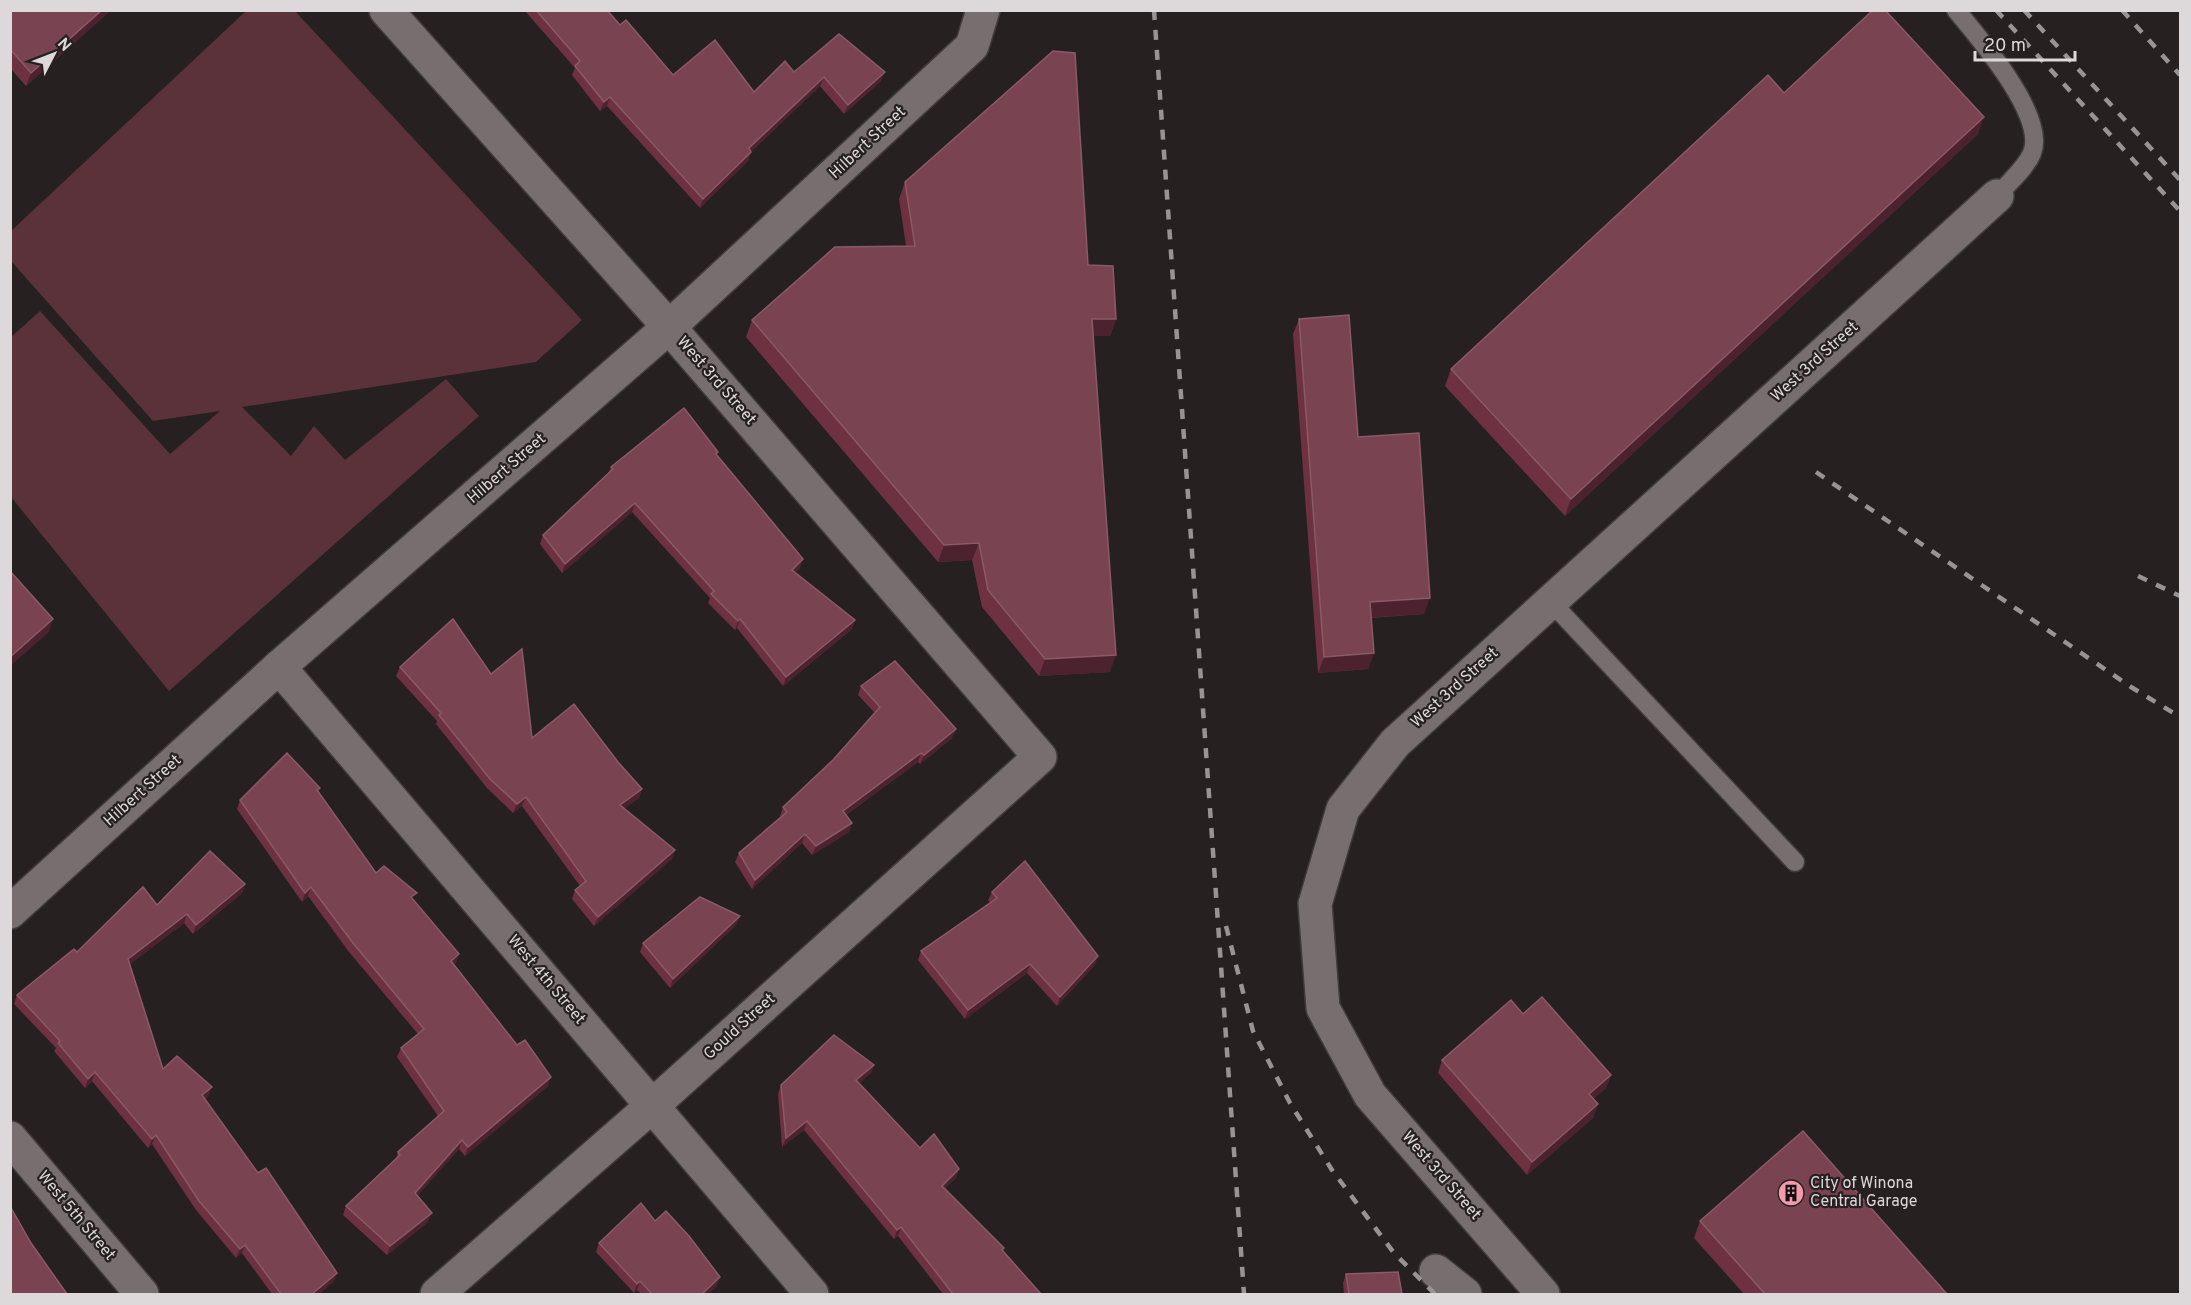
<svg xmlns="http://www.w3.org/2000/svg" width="2191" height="1305" font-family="Overpass,sans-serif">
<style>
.green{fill:#5b313a}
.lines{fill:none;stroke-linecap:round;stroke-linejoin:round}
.service-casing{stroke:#403b3c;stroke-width:21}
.minor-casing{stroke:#403b3c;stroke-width:36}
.tertiary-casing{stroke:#403b3c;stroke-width:36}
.service{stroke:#766e6f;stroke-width:18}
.minor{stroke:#766e6f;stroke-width:33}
.tertiary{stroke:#766e6f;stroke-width:33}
.rail{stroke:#989394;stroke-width:4.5;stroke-dasharray:10 10;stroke-linecap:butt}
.wall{fill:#6e3141}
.shaded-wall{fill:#4c222e}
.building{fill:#7a4352;stroke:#8a5a67;stroke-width:1.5}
.labels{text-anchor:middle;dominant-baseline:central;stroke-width:4.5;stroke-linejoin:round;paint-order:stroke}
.street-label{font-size:16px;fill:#ddd9da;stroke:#262021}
.poi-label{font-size:16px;fill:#ddd9da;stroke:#262021;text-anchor:start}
</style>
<rect width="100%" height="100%" fill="#262021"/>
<!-- green -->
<path class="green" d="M246,11H295L582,320L536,362L242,407L291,456L314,426L345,460L446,379L479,416L169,691L11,497V337L40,311L170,454L220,411L153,421L11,261V231Z"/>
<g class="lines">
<defs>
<g id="service">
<path d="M1956,10C1979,38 2047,116 2032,153C2026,168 2008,183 1997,196"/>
<path d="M1551,602L1795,862"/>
</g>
<g id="minor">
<path d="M279,667L812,1294"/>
<path d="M1436,1271L1465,1294"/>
<path d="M437,1294L652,1106L1040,757L669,327L972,46L983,10"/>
<path d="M1543,1294L1370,1095L1323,1008L1315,904L1343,809L1395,743L1997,196"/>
</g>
<g id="tertiary">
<path d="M10,912L279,667L669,327L386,10"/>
<path d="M10,1138L142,1294"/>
</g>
</defs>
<!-- service casing -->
<use href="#service" class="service-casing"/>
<!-- minor casing -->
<use href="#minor" class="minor-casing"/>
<!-- tertiary casing -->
<use href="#tertiary" class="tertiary-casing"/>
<!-- service -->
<use href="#service" class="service"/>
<!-- minor -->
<use href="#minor" class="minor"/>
<!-- tertiary -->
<use href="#tertiary" class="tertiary"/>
<!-- rail -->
<g class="rail">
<path d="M1154,10L1244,1294"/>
<path d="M1996,10L2180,211"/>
<path d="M2024,10L2180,180"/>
<path d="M2122,10L2180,75"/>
<path d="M1816,472L2131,687L2180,717"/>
<path d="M2138,576L2180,596"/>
<path d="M1226,926L1253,1031L1290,1103L1332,1170L1394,1253L1435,1294"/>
</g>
</g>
<!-- wall -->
<g class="wall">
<path d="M10,10H111L26,86L10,68Z"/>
<path d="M524,10H607L620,25L673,75L754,92L794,72L881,81L844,114L820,86L751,152L748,161L700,208L607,106L600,111L572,75L575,68Z"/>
<path d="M1784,93L1978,134L1565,516L1445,386L1451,369Z"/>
<path d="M905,182L1088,265L1116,319L1110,336H1093L1110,672L1039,676L982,607L972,560L938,562L746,337L752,320L906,246L899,199Z"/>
<path d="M1299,319L1358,437L1424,614L1371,618L1374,653L1368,669L1318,673L1293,334Z"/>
<path d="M717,455L800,568L795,572L852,629L783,686L737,628L735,630L708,603L710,598L632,512L562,573L540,544L543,535L608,474L611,467Z"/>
<path d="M400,667L532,738L618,762L642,789L639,798L624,808L672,859L594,926L572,899L575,890L580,886L522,806L513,813L487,788L436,724L437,721L396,676Z"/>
<path d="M861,686L952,738L920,764L918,762L846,815L852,823L849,832L812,855L802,843L752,889L735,862L739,853L780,817V816L783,807L833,760L875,713L858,695Z"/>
<path d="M320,788L318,792L376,873L414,900L456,963L454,964L548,1086L465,1156L459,1149L417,1196L428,1222L387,1255L343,1215L346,1206L396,1158L398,1152L438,1116L397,1057L401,1048L418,1034L349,952L308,896L302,902L237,809L240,800Z"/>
<path d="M245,884L242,893L193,934L184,923L130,964L163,1069L209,1095L205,1099L334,1281L319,1294H272L242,1253L236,1258L196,1210L152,1144L148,1148L92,1081L85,1088L54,1051L56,1048L14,1004L17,995L157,905Z"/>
<path d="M992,892L1095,965L1057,1006L1027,973L965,1019L918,960L921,951L990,903L988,900Z"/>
<path d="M740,916L736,925L670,988L640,952L643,943Z"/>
<path d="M1523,1014L1611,1075L1606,1088L1593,1099L1594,1117L1527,1175L1438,1073L1442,1060Z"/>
<path d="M874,1065L871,1073L859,1083L920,1148L956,1178L945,1188L1004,1248L1003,1250L1041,1294H943L898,1236L894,1239L804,1130L782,1147L778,1094L781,1085Z"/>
<path d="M655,1221L717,1286L708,1294H641L637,1290L634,1293L596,1252L599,1243Z"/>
<path d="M1700,1221L1947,1294H1744L1694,1238Z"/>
<path d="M1346,1274L1402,1294H1344L1343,1283Z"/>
</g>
<!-- shaded-wall -->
<g class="shaded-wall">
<path d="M102,10H111L26,86L31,73Z"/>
<path d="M885,72L881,81L844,114L848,105Z"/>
<path d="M824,77L820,86L751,152L748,161L700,208L703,199L749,148Z"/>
<path d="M610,97L607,106L600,111L604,102Z"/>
<path d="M1984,117L1978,134L1565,516L1571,499Z"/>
<path d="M1092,319H1116L1110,336H1086Z"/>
<path d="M635,503L632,512L562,573L565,564Z"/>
<path d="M979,543L972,560L938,562L944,545Z"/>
<path d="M803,559L800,568L789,579L792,570Z"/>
<path d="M1430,598L1424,614L1364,618L1370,602Z"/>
<path d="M53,619L49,632L10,666V657Z"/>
<path d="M740,619L737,628L735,630L738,621Z"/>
<path d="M855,620L852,629L783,686L786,677Z"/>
<path d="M1374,653L1368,669L1318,673L1324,657Z"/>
<path d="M1116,655L1110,672L1039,676L1045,659Z"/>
<path d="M956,729L952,738L920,764L924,755Z"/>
<path d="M921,753L918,762L840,819L843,811Z"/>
<path d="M642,789L639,798L617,814L620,805Z"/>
<path d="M526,797L522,806L513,813L517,804Z"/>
<path d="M852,823L849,832L812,855L816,846Z"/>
<path d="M805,834L802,843L752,889L755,880Z"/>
<path d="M675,850L672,859L594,926L598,917Z"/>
<path d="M245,884L242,893L193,934L196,925Z"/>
<path d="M311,887L308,896L302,902L305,893Z"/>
<path d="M187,914L184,923L125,968L128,959Z"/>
<path d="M740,916L736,925L670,988L673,979Z"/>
<path d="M459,954L456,963L448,970L451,961Z"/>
<path d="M1098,956L1095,965L1057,1006L1060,997Z"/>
<path d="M1030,964L1027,973L965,1019L968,1010Z"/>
<path d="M874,1065L871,1073L853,1089L856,1080Z"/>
<path d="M95,1072L92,1081L85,1088L88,1079Z"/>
<path d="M1611,1075L1606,1088L1584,1107L1589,1094Z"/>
<path d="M551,1077L548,1086L465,1156L468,1147Z"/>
<path d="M212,1087L209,1095L199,1104L202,1095Z"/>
<path d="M1598,1104L1594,1117L1527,1175L1532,1162Z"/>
<path d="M807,1121L804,1130L782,1147L786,1138Z"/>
<path d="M156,1135L152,1144L148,1148L152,1139Z"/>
<path d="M462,1140L459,1149L412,1202L415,1193Z"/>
<path d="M959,1169L956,1178L939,1194L942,1186Z"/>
<path d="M432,1213L428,1222L387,1255L390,1246Z"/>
<path d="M901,1227L898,1236L894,1239L897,1230Z"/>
<path d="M245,1245L242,1253L236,1258L240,1249Z"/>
<path d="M337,1273L334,1281L319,1294H312Z"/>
<path d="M720,1277L717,1286L708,1294H702Z"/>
<path d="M640,1281L637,1290L634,1293L637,1284Z"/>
</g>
<!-- building -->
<g class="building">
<path d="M10,10H102L31,73L10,49Z"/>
<path d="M536,10H607L620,25L626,20L673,75L715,40L754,92L785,61L794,72L839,34L885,72L848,105L824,77L749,148L751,152L703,199L610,97L604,102L575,66L580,61Z"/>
<path d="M1873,10H1885L1984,117L1571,499L1451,369L1768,75L1784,93Z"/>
<path d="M1053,51L1075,53L1088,265L1113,266L1116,319H1092L1116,655L1045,659L988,590L979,543L944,545L752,320L835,247L915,246L905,182Z"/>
<path d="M1349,315L1358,437L1419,433L1430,598L1370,602L1374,653L1324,657L1299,319Z"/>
<path d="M684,408L718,452L716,454L803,559L792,570L855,620L786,677L740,619L738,621L711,594L714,591L635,503L565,564L543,535L613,469L611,467Z"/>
<path d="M10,571L53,619L10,657Z"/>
<path d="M453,619L491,674L522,649L532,738L574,704L618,762L642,789L620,805L675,850L598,917L575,890L586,881L526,797L517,804L490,779L439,715L441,713L400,667Z"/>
<path d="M895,661L956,729L924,755L921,753L843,811L852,823L816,846L805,834L755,880L739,853L787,812L783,807L833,760L880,707L861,686Z"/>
<path d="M287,753L320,788L317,790L376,873L384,866L417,893L411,897L459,954L451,961L517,1045L525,1040L551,1077L468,1147L462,1140L415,1193L432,1213L390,1246L346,1206L400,1155L398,1152L444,1111L401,1048L424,1029L353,943L311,887L305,893L240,800Z"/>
<path d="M210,851L245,884L196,925L187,914L128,959L163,1069L177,1056L212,1087L202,1095L258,1173L266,1168L337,1273L312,1294H281L245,1245L240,1249L199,1201L156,1135L152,1139L95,1072L88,1079L58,1043L60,1041L17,995L74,949L77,952L143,887L157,905Z"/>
<path d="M1025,861L1098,956L1060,997L1030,964L968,1010L921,951L997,898L992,892Z"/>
<path d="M700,897L740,916L673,979L643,943Z"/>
<path d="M1542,997L1611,1075L1589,1094L1598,1104L1532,1162L1442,1060L1511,1000L1523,1014Z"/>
<path d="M834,1035L874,1065L856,1080L920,1148L934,1134L959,1169L942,1186L1004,1248L1002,1250L1041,1294H953L901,1227L897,1230L807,1121L786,1138L781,1085Z"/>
<path d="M1803,1131L1947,1294H1765L1700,1221Z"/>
<path d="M641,1203L655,1221L666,1211L689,1236L720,1277L702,1294H652L640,1281L637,1284L599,1243Z"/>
<path d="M10,1206L31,1243L67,1294H10Z"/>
<path d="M1398,1272L1402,1294H1349L1346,1274Z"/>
</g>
<!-- icons -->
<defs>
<symbol id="building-disc" viewBox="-11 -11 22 22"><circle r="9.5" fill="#f39aac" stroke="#262021"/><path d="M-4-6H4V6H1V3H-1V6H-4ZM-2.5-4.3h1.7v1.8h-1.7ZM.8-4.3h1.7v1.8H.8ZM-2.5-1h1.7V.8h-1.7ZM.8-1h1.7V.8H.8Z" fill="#111"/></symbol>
</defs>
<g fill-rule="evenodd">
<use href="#building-disc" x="1776" y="1178" width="30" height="30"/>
</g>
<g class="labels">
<!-- street labels -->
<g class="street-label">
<text transform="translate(868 143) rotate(-43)">Hilbert Street</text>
<text transform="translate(1815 362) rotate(-42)">West 3rd Street</text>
<text transform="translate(716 381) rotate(49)">West 3rd Street</text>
<text transform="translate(507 469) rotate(-41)">Hilbert Street</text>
<text transform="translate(1455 688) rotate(-42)">West 3rd Street</text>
<text transform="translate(143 791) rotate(-42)">Hilbert Street</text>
<text transform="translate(546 980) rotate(50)">West 4th Street</text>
<text transform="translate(740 1027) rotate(-42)">Gould Street</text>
<text transform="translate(1441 1176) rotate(49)">West 3rd Street</text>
<text transform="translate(76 1216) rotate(50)">West 5th Street</text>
</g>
<!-- poi labels -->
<g class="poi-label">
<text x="1810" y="1184">City of Winona<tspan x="1810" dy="18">Central Garage</tspan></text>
</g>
</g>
<!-- border -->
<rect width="2191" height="1305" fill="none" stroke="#ddd9da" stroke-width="24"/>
<!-- north arrow -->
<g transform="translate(54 54) rotate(48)" stroke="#262021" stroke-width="4.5" paint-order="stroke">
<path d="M0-4.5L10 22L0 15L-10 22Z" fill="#ddd9da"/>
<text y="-9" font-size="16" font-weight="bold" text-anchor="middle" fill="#ddd9da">N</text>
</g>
<!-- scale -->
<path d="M1975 51v9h100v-9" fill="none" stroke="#ddd9da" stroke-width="3"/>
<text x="1984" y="51" font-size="18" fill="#ddd9da" stroke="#262021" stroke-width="4.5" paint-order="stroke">20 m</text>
</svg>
